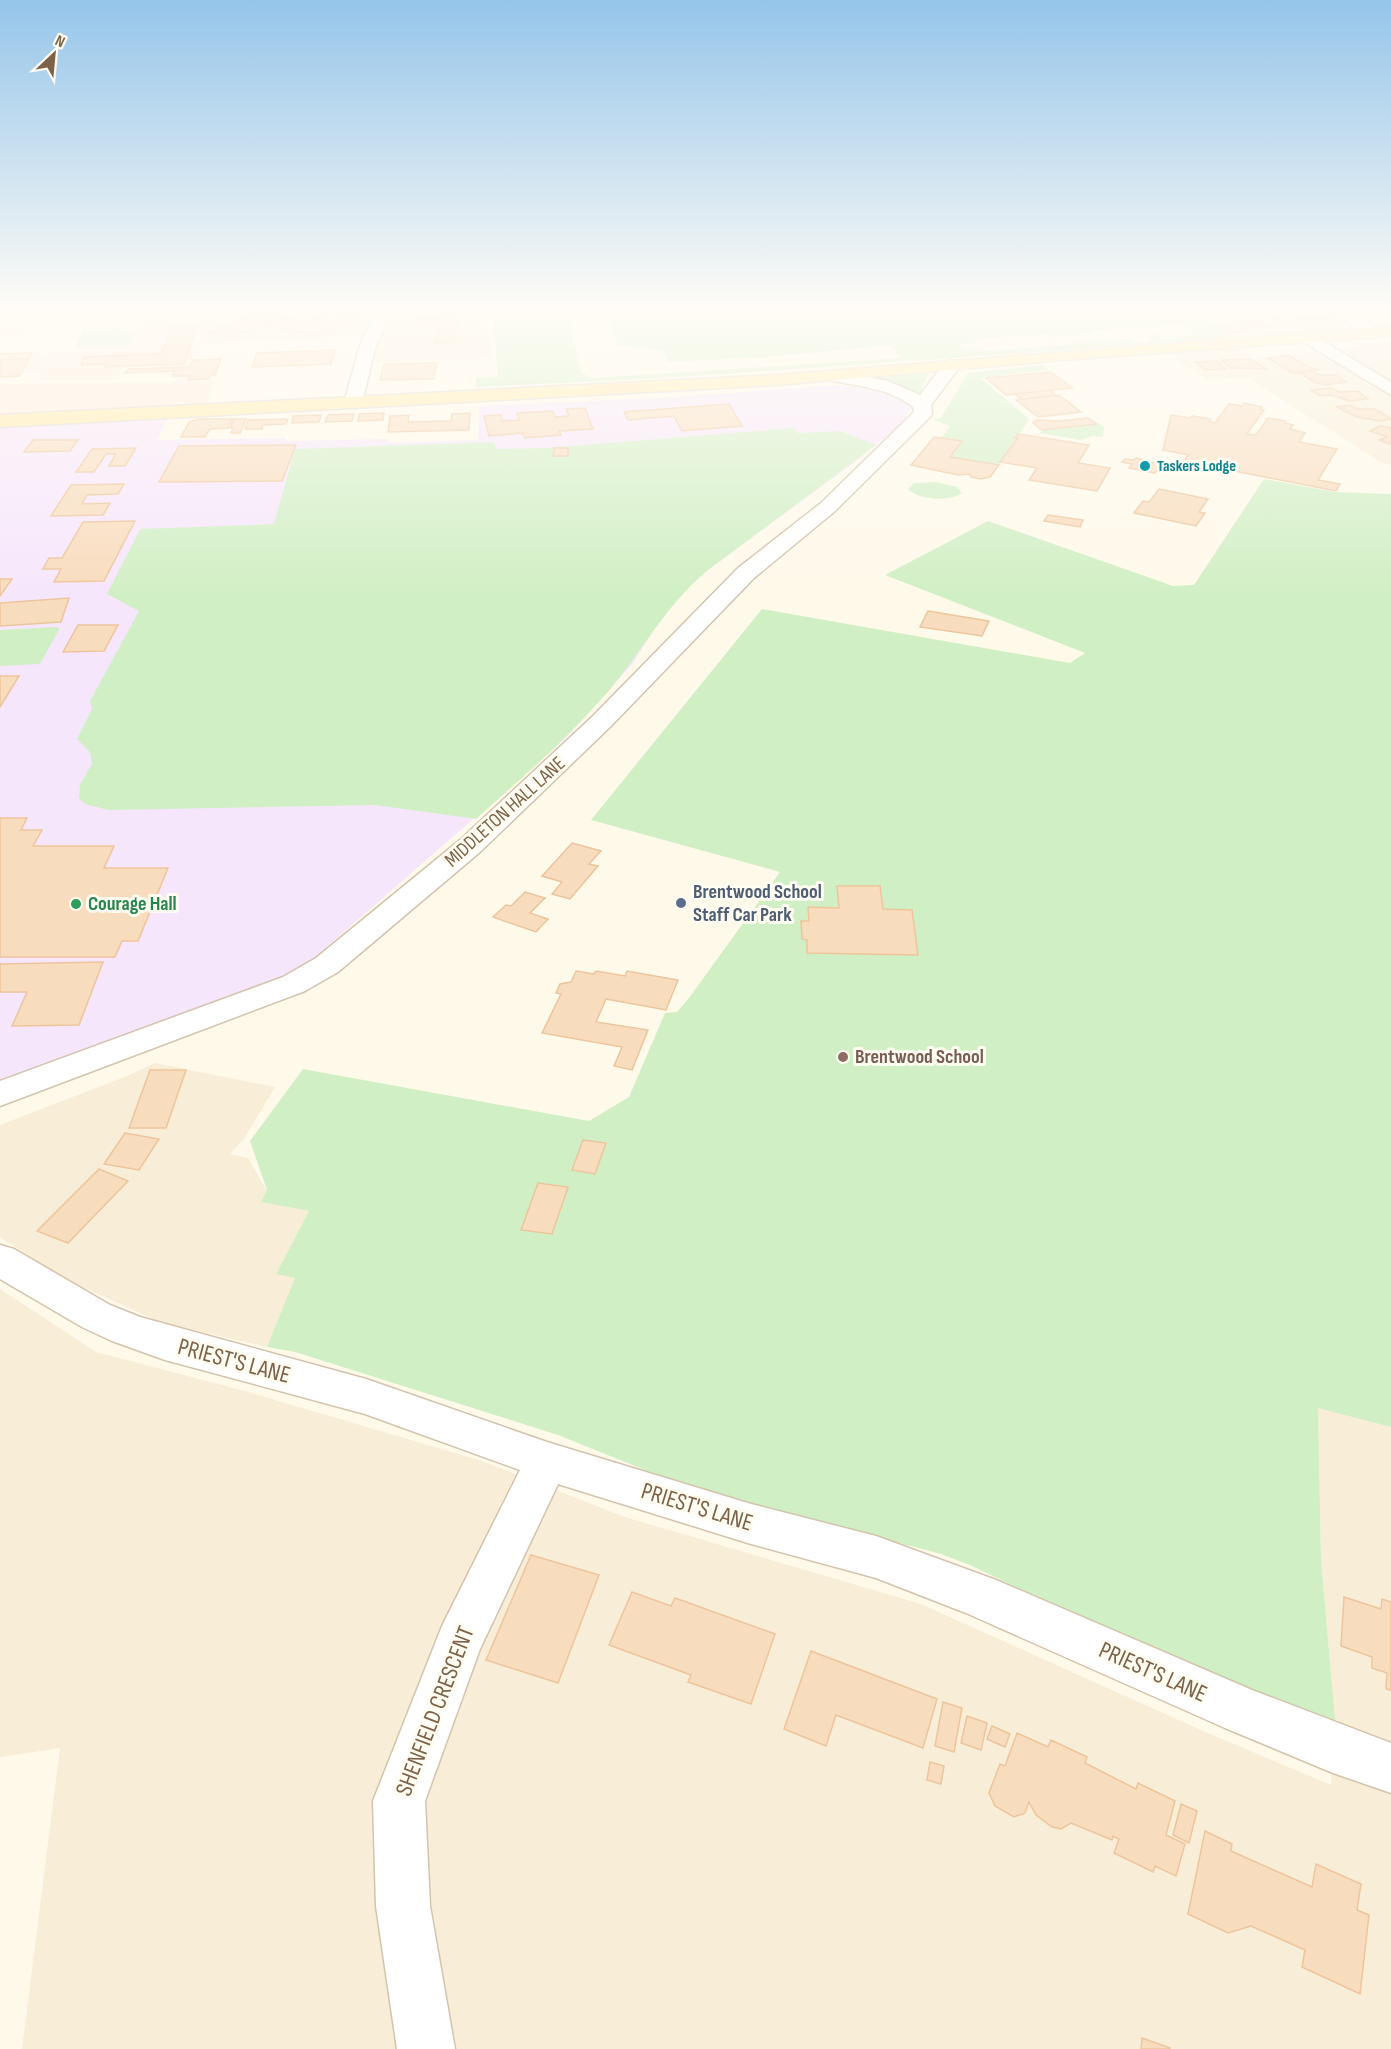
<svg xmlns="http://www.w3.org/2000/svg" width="1391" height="2049" font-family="'Sofia Sans Condensed',sans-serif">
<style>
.residential{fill:#f8edd7}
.commercial{fill:#ffecdd}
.education{fill:#f6e6fc}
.green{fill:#d1efc5;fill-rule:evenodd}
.building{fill:#f8dcbe;stroke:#edc59c;stroke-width:1.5}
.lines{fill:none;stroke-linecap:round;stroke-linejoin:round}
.minor-casing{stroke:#d4c3ad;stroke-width:3}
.tertiary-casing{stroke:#d4c3ad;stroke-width:3}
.primary-casing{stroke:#ddd6cf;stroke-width:3}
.minor{fill:#fff;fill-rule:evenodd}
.tertiary{fill:#fff;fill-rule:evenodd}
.primary{fill:#ffe8a0;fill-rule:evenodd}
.culture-dot{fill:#0f9aa8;stroke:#fffcf2;stroke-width:2}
.service-dot{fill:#5c6f8a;stroke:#fffcf2;stroke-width:2}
.leisure-dot{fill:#2e9e5b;stroke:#fffcf2;stroke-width:2}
.education-dot{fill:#8d6e63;stroke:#fffcf2;stroke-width:2}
.labels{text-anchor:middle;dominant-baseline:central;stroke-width:6;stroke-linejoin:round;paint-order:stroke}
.far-culture-label{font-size:16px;font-weight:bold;fill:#0d838f;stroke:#fffcf2;text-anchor:start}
.street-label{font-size:20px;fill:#7e6248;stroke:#fffcf2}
.service-label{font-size:20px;font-weight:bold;fill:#4e5e75;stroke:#fffcf2;text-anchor:start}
.leisure-label{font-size:20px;font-weight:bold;fill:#27864d;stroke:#fffcf2;text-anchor:start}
.education-label{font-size:20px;font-weight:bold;fill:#785e54;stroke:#fffcf2;text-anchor:start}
.near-street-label{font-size:24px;fill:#7e6248;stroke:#fffcf2}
</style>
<rect width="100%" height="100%" fill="#fff9ea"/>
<!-- residential -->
<g class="residential">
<path d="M35,307H482L493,358L363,362L372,335L199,344L208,325L142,326L148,316L33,323Z"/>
<path d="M1233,307H1391V326L1224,337L1200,311Z"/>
<path d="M1391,341V465L1381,462L1248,378L1207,380L1168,354L1238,349L1254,359Z"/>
<path d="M155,1063L275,1087L244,1139L230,1154L248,1158L267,1191L261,1202L309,1211L276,1274L295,1278L267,1347L160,1322L61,1277L0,1237V1125L127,1076Z"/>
<path d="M0,1289L96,1352L245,1391L482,1461L625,1517L921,1604L1203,1731L1331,1785L1336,1730L1321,1560L1318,1407L1391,1427V2049H22L60,1748L0,1757Z"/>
</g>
<!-- commercial -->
<g class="commercial">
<path d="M0,307H32L28,333L0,338Z"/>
<path d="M149,315L143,326L208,324L188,367L124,369L117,380H41L39,373H19L33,354L74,352L87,319Z"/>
<path d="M214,381L208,399L215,410L0,427V384Z"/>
</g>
<!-- education -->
<path class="education" d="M839,385L876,389L898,395L911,404V408L902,423L859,459L708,570L682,593L663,615L633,663L564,740L298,972L0,1088V427L167,418L157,440L286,438V441L388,439V443L478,440L479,406L659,398Z"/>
<!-- green -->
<g class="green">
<path d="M567,307L581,373L593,378L902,358L890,345L779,356L668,362L663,350L618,346L607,307H1228L1212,310L1208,316L1227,339L663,378L476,387V378L498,377L492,308ZM1181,324L1195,331L1191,332L1195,335L1161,338L1157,334L1147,335L1154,342L1135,343L1126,337H1122L1125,341H1072L1076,344L1062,346L1051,342L1056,346L985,351L982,348L964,349L960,345L978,343L975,339L1047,334L1051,337L1093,334L1089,331Z"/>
<path d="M121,329L137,334L132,344L115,348H75L83,330Z"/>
<path d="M1043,365L1048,370L980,378L1029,419L999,465L950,457L962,442L941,438L950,426L932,419L941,418L968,373Z"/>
<path d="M930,370L920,393L864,377Z"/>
<path d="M1100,424L1104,427L1103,437L1092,436L1081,440L1040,433L1042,430Z"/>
<path d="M794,428L797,433L840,431L876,445L708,570C665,605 642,653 606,694C566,740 521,779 476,819L375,805L108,810L85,804L79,798L80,784L92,764L90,752L77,739L92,709L90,701L139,611L107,594L140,529L274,524L295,449L494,442L496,449L547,448Z"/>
<path d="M1264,479L1335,492L1391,494V1427L1318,1408L1321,1560L1336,1730L1220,1675L1118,1636L972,1566L941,1554L687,1487L558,1435L295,1352L267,1347L295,1278L276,1274L309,1211L261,1202L267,1190L250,1141L303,1069L589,1121L629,1097L665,1013L677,1012L689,998L780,872L591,820L762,609L1070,663L1085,653L885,575L988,521L1173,586L1194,585Z"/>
<path d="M936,482L957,487L962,493C949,502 918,500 908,489L914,483Z"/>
<path d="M55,627L60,628L40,664L0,666V630Z"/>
</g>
<!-- building -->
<g class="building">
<path d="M1262,307H1317L1320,309L1316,310L1320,312L1334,318L1278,322Z"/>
<path d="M332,311L360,316L317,336L259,325L232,338L208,333L255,312L307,322Z"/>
<path d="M460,314L454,342L435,343L439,325H414L416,319H440L441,315Z"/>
<path d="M1259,320L1268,326L1247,328L1238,322Z"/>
<path d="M1240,325L1250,331L1229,333L1220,327Z"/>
<path d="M197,326L184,364L104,367L106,364L81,365L84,357L161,354L172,327Z"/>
<path d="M335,350L331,364L252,367L257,353Z"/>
<path d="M32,353L29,359L0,360L1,354Z"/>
<path d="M1288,355L1309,367L1319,370L1292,373L1268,358Z"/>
<path d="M29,359L20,376L0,377V360Z"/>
<path d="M221,359L215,375H211L209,379L188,380L190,376H172L175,371L125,373L129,369L190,367L193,360Z"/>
<path d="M1250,359L1267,369L1230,368L1222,360Z"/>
<path d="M1217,361L1226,369L1204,370L1196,362Z"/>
<path d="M437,363L434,379L380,380L384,364Z"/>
<path d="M1311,371L1319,375H1336L1346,382L1327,385L1316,383L1299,373Z"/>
<path d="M1051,372L1072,388L1006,395L986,378Z"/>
<path d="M1332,388L1339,392L1358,391L1368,399L1350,401L1331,395L1320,396L1311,390Z"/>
<path d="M1050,390L1057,396L1022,400L1015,394Z"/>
<path d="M1059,395L1081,412L1038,417L1016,400Z"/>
<path d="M1244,403L1262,407L1260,409L1264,410L1247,434L1256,435L1268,418L1286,421L1285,423L1293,425L1290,429L1305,433L1299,442L1337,449L1318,480L1340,484L1336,491L1183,461L1189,455L1163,450L1171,415L1190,418L1192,416L1211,419L1209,422L1215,423L1229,404L1242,406Z"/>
<path d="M729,404L742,426L682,431L674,416L628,420L624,412Z"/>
<path d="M1350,405L1358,409H1375L1391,419L1380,421L1357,417L1337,407Z"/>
<path d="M585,408L593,429L559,431L561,435L525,438L523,433L489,436L484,416L501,415L502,421L519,420L517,413L553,411L555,417L569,416L566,409Z"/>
<path d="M384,413L383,420L358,421L359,414Z"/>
<path d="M470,413L469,430L388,432L390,416L409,415L408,422L451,421L452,414Z"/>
<path d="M354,414L352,421L325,422L328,415Z"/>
<path d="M321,415L319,422L292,423L293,416Z"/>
<path d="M1088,418L1097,424L1042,430L1033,423L1036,420L1059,421Z"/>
<path d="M198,419H232L228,428L210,429L205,437H181L189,422Z"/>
<path d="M234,419H246L240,433H231L233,428H230Z"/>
<path d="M288,419L286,424L263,425L262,429H245L248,420Z"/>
<path d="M1380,426L1391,428V444L1379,440L1387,437L1370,431Z"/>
<path d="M1018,434L1089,445L1078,463L1110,468L1097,491L1029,480L1037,468L1000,462L1018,438H1015Z"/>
<path d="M934,437L962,441L950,457L999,465L990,477L981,479L971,477L970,474L958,475L911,465Z"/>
<path d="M33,440H78L70,451L24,452Z"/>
<path d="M296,445L282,481L159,482L179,446Z"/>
<path d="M136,448L125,466H109L116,454H106L94,472H76L92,449Z"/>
<path d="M554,448H568V456H553Z"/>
<path d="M1136,458L1145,460L1143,461L1161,465L1155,473L1129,468L1132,464L1122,462L1125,459L1134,460Z"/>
<path d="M124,484L118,494L87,495L82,504L110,503L103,515L51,516L71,485Z"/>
<path d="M1159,489L1208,499L1199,512L1205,513L1196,526L1134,513L1143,501L1149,502Z"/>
<path d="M1048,515L1083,520L1080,527L1044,521Z"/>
<path d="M135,521L104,581L54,582L61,569H43L49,558H62L83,522Z"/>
<path d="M0,579H12L0,596Z"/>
<path d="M69,598L61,622L0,626V603Z"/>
<path d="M928,611L989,621L982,636L920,627Z"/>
<path d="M78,625H118L104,651L63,652Z"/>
<path d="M0,676H19L0,707Z"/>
<path d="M0,818H27L21,830H42L33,846H114L104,868H168L138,941H122L115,957H0Z"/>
<path d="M572,843L601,851L589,864L598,866L570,899L552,894L562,882L542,876Z"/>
<path d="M837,886H880L883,909L912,910L918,955L807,953V940L802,939L801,921H809L808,907L839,908Z"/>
<path d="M525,892L545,898L530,913L548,919L536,932L493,917L506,905L511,906Z"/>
<path d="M103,962L79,1025L12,1026L27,992H0V964Z"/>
<path d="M576,971L594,974L596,971L625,976L627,971L678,980L666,1010L606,999L596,1022L648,1030L632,1070L614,1066L622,1047L542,1033L561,994L556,993L560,984L571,982Z"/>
<path d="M150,1070H186L166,1128H129Z"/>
<path d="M125,1133L159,1139L139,1170L104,1164Z"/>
<path d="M583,1140L606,1143L595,1174L572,1170Z"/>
<path d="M99,1169L128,1181L68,1243L37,1231Z"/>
<path d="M538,1183L568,1187L552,1234L521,1230Z"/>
<path d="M531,1555L599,1575L558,1683L486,1660Z"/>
<path d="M632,1592L671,1606L675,1598L775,1634L751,1704L688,1682L691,1675L609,1645Z"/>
<path d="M1344,1597L1381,1609L1382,1599L1391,1602V1690L1386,1689L1387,1673L1372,1668V1657L1341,1646Z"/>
<path d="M811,1651L937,1699L923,1748L836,1715L826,1746L784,1729Z"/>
<path d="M943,1702L962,1708L954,1752L935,1746Z"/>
<path d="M967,1716L987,1723L981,1750L961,1743Z"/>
<path d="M992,1726L1010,1734L1005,1747L987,1739Z"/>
<path d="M1017,1733L1048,1747L1051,1740L1087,1757L1085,1763L1136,1789L1138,1783L1175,1801L1166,1835L1185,1844L1176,1876L1155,1866L1153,1872L1114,1853L1119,1839L1113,1836L1112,1840L1071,1823L1061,1829L1052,1827L1036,1815L1029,1802L1025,1813L1014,1817L995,1806L989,1793L1000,1764L1005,1766Z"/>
<path d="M930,1762L944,1766L941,1784L927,1780Z"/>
<path d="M1181,1804L1197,1811L1189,1843L1173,1835Z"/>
<path d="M1205,1831L1232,1844L1231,1851L1312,1887L1316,1864L1361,1884L1357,1910L1369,1915L1360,1994L1302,1967L1305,1950L1251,1926L1228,1933L1188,1914Z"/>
<path d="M1142,2038L1170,2048V2049H1141Z"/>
</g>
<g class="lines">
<defs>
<g id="minor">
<path d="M378,307H394L376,345L362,403L359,407H347L344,403L360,345Z"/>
<path d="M1328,307H1347L1379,332L1371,337L1365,335Z"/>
<path d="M1308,332L1391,382V395L1302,341L1300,337Z"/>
<path d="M0,1245L14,1249L110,1305L140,1317L366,1379L547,1442L751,1504L876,1536L996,1580L1252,1690L1391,1743V1793L1333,1773L1225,1728L966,1613L876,1578L751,1544L558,1484L480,1649L425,1801L430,1906L455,2049H397L376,1906L373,1801L442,1626L520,1470L365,1414L165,1360L112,1341L82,1327L0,1279Z"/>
</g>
<path id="tertiary" d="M952,360L961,365L931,405L932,413L930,417L835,511L754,578L611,726L480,852L338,972L305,991L0,1106V1081L283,977L316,958L460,840L593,716L738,568L821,503L914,412L913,407C888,387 859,387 830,380L827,376L830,372L836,371L888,381L920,395L946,361Z"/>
<path id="primary" d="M1391,326V336L1064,360L777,385L0,427V415L777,375Z"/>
</defs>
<!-- minor casing -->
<use href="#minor" class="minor-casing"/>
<!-- tertiary casing -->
<use href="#tertiary" class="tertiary-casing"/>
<!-- primary casing -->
<use href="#primary" class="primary-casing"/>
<!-- minor -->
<use href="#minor" class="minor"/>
<!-- tertiary -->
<use href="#tertiary" class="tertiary"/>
<!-- primary -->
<use href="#primary" class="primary"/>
</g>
<!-- sky -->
<linearGradient id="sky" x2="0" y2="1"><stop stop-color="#95c5ea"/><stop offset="0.52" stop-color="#fffcf6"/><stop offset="1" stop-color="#fffcf6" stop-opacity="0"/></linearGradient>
<rect width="1391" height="594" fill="url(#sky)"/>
<!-- markers -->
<circle class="culture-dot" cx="1145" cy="466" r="6"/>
<circle class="service-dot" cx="681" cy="903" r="6"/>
<circle class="leisure-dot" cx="76" cy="904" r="6"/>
<circle class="education-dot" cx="843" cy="1057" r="6"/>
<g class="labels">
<!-- far-culture labels -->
<g class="far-culture-label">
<text x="1157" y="466">Taskers Lodge</text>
</g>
<!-- street labels -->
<g class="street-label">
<text transform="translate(505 812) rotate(-42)">MIDDLETON HALL LANE</text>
</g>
<!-- service labels -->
<g class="service-label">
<text x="693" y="892">Brentwood School<tspan x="693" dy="23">Staff Car Park</tspan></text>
</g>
<!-- leisure labels -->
<g class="leisure-label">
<text x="88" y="904">Courage Hall</text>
</g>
<!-- education labels -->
<g class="education-label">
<text x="855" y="1057">Brentwood School</text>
</g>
<!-- near-street labels -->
<g class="near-street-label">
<text transform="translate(234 1361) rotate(15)">PRIEST'S LANE</text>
<text transform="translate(697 1507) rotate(17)">PRIEST'S LANE</text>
<text transform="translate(1153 1672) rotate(24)">PRIEST'S LANE</text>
<text transform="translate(435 1711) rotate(-69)">SHENFIELD CRESCENT</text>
</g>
</g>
<!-- north arrow -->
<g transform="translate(54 54) rotate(26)" stroke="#fffcf2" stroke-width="4.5" paint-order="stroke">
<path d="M0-4.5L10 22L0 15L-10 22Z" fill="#7e6248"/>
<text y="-9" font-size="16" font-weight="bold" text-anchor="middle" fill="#7e6248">N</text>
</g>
</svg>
